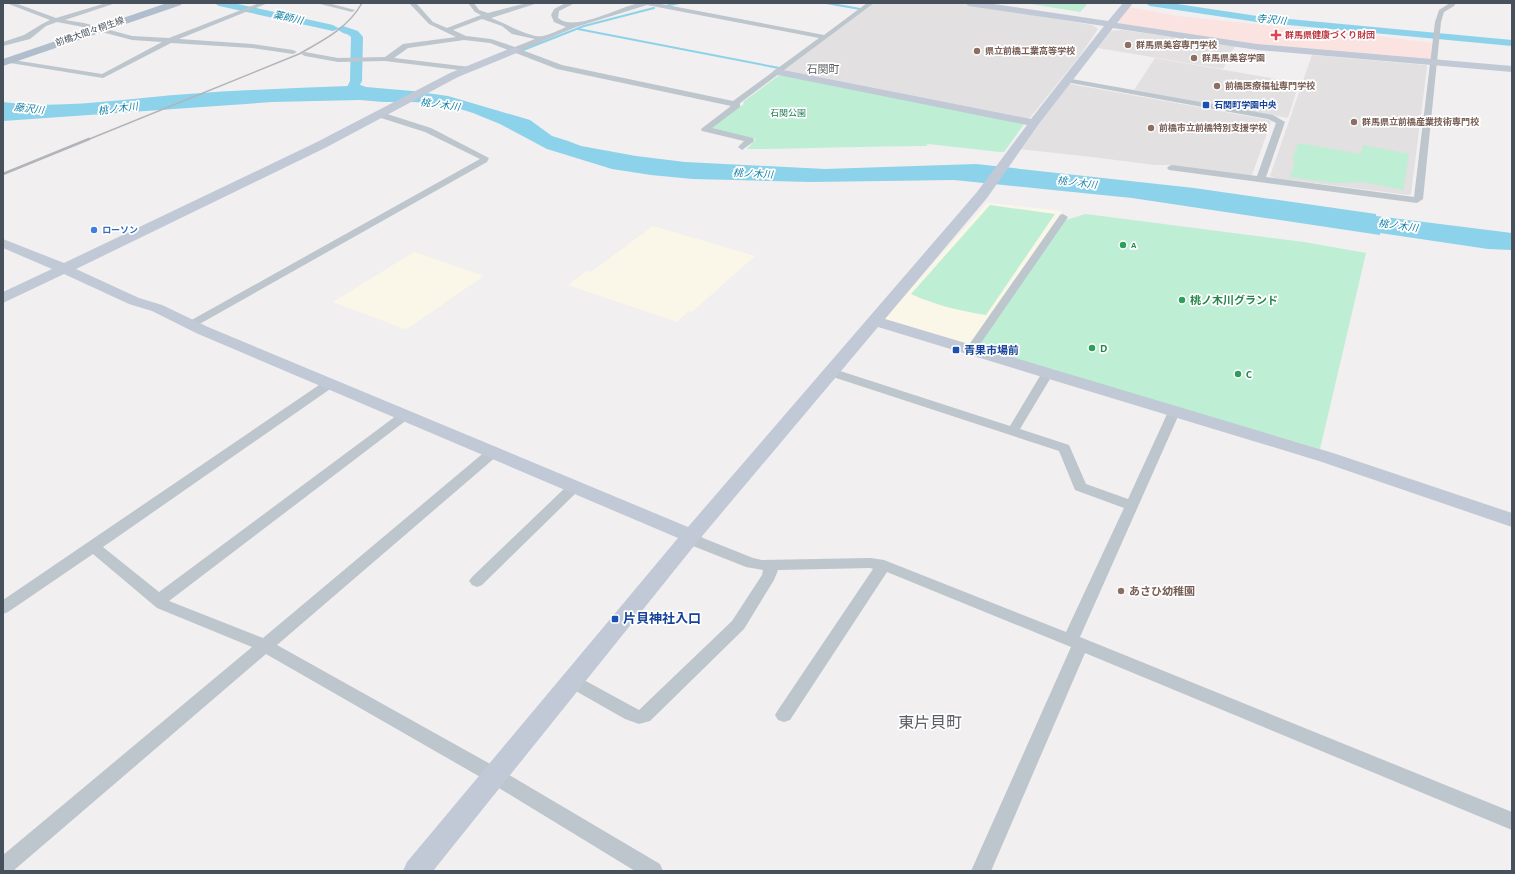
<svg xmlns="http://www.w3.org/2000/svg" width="1515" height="874" font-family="'Alegreya Sans','Noto Sans JP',sans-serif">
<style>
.commercial{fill:#fbf7e8}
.education{fill:#e2e0e1}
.medical{fill:#fae3e0}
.green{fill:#beeed3}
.water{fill:#8cd2ea}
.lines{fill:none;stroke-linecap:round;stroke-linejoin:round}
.stream{stroke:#8cd2ea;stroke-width:2}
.river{fill:#8cd2ea;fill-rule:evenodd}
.street{fill:#bdc5cd;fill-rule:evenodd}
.secondary{fill:#c0c9d5;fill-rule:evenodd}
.primary{fill:#afbdcd;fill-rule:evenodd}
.rail-far1{stroke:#b1b4b9;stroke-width:1.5}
.rail{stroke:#b1b4b9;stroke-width:2.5}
.health-dot{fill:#e0444e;stroke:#fff;stroke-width:1.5}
.education-dot{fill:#8d6e63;stroke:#fff;stroke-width:1.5}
.transit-dot{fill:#1a4fb4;stroke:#fff;stroke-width:1.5}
.shop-dot{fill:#3f7fe0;stroke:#fff;stroke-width:1.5}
.leisure-dot{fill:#2e9e5b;stroke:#fff;stroke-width:1.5}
.labels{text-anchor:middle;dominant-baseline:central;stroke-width:3.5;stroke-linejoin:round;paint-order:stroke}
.far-street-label{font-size:9px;fill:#47515c;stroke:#fff}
.far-health-label{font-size:9px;font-weight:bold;fill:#be3a42;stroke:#fff;text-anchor:start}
.far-education-label{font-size:9px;font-weight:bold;fill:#785e54;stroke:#fff;text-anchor:start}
.far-transit-label{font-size:9px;font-weight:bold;fill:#164399;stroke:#fff;text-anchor:start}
.far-park-label{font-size:9px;fill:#197c4f;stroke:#fff}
.far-shop-label{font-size:9px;font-weight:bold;fill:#366cbe;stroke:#fff;text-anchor:start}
.far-leisure-label{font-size:9px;font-weight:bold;fill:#27864d;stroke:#fff;text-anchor:start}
.far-water-label{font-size:10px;font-style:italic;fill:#107fa6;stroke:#fff}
.far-quarter-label{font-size:11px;fill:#5b5f64;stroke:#fff}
.leisure-label{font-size:11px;font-weight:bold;fill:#27864d;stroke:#fff;text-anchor:start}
.transit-label{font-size:11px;font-weight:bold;fill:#164399;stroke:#fff;text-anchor:start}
.education-label{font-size:11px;font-weight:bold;fill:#785e54;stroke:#fff;text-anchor:start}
.near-transit-label{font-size:13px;font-weight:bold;fill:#164399;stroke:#fff;text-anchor:start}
.near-quarter-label{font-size:16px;fill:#5b5f64;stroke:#fff}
</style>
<rect width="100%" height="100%" fill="#f1efef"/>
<!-- commercial -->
<g class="commercial">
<path d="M987,203L1062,211L969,346L883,320Z"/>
<path d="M653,226L755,256L692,312L689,311L677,322L568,285L587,271L591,272Z"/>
<path d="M414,252L484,276L408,328L405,329L333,302Z"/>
</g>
<!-- education -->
<g class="education">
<path d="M874,3H957L1092,25L1098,29L1079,57L1029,119L783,71Z"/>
<path d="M1122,30L1235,46L1223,69L1098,48L1111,31Z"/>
<path d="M1312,55L1426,65L1427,67L1411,194L1408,195L1275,178L1270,176Z"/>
<path d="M1155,58L1299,83L1288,118L1134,90Z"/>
<path d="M1066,84H1071L1269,120L1271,122L1252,175L1248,176L1168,165H1155L1092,157L1019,149Z"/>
</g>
<!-- medical -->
<path class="medical" d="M1128,7L1178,16L1299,29L1300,31L1313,33V30L1362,34L1432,43L1430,61L1282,48L1126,26L1117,22Z"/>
<!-- green -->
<g class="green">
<path d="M1025,3H1088L1080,12Z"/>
<path d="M781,75L1023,123L1024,124L1004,152H1000L928,144L926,146C866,146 807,149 747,149L756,139L712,129L711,128L744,104L743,102L778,76Z"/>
<path d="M1298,143L1361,154L1363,145L1409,154L1403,190L1364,182L1335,183L1290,177L1294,165V161L1292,160Z"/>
<path d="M990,205L1055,214L986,315C960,311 935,305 911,294Z"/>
<path d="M1086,214L1304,242L1366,253L1320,449L979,349L976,346L1062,221Z"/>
</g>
<!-- water -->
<path class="water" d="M355,83L366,87L412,91L448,96L530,120L552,136L568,141L581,146L636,156L685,162L825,169L976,164L1194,188L1376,214V216L1512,233V250L1488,249L1380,233V235L1132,198L954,180L810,182L693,179L651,175L612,169L547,149L500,124L473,113L454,107L415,102H383L360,100L272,102L3,121V102C64,110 127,98 188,94C242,90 296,88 349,86Z"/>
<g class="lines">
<!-- stream -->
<g class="stream">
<path d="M826,3L860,9"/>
<path d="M665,6L679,3"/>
<path d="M578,29L779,68"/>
<path d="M523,50L584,26L654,8"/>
</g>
<!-- river -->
<g class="river">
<path d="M214,3H233L333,25L338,28L343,26L358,31L363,37L362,81L354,96H346L344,93L350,81L351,37C348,33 341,34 338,29L333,31L219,6Z"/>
<path d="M1145,3H1171L1257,16L1512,40V46L1257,22L1150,6Z"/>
</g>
<!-- street -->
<g class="street">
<path d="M6,3H15L56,18L106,3H116L65,20L84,23L132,36L169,38L259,3H268L179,39L252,44L293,50L297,52L293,54L252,48L171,43L103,78L10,63H7V59L102,74L162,42L132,40L83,27L57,22L46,26L30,39L3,46V42L24,35L42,24L50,20Z"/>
<path d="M316,3H328L355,10L352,12Z"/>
<path d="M409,3H416L433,22L447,28L481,15L475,12L468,3H474L479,10L488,13L527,3H538L491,18C503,22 532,39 543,36C551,34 559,30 566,27L554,22L551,15L554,9L566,3H575L559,11L558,18C575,33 620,6 640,3C645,2 651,3 656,3L824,35L867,3H874L740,103V107L712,128L753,138L754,140L753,142L742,150L738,147L744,141L702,131L701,129L731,106L557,69L490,43L464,40L408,48L394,58L470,67L471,69L467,71L385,61L338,62L305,56L301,54L305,52L338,58L385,57L403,44L456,37L429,24ZM647,5L819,38L733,101L562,65L522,50L576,27ZM482,19L502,26L512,34L535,39L515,47L491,39L466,36L453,30Z"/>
<path d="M1450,3H1456L1454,6L1444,12L1441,22L1423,199L1417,203L1169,170L1167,168L1169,166L1172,165L1257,176L1276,123L1268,119L1066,82L1062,80L1066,78L1273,115L1285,122L1266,177L1414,197L1435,22L1439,10Z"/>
<path d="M378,113H384L431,128L489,158L487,162L196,326H188L186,324L188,322L480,159L425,132L378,117L377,115Z"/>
<path d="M1063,214L1068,217L974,353H966L964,351L966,349L1060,215Z"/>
<path d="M831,368L1010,426L1043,371H1051L1053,374L1020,429L1069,445L1086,484L1128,499L1168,412L1170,409H1178L1180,412L1080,637L1512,812V830L1085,653L991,871H971L1071,647L887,572L790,720L784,722L778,720L775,715L778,710L873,569L870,568L778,570L774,580L744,629L650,721L639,724L625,719L567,686L565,681L567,676L573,674L639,710L732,621L762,575L763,570L746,567L693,546L684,536L686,532L691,531L696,532L703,538L753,558L762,560L870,558L884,560L1066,632L1124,508L1075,490L1059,451L827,375L825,372L827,369Z"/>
<path d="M329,380L333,381L335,384L333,387L103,547L159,592L400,413H408L410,416L408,419L169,601L263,638L487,450L492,449L497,450L499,453L497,456L277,645L501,770L660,864L663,871H635L489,782L266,654L13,871H3V855L252,647L157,608L93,554L8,612L3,614V600L325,381Z"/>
<path d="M573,483L578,485L580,488L578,491L482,585L477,587L472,585L469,581L472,577L568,485Z"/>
</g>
<!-- secondary -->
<path class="secondary" d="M964,3H987L1108,21L1123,3H1133L1117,23L1257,44L1512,66V72L1257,50L1113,28L1038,125L987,198L885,319L1333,453L1512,513V527L1319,461L878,327L698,541L433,871H403L407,862L678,538L196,333L152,311L129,304L64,274L3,303V292L52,269L3,248V239L64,263L317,142L450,73L511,48H519L520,50L519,52L458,77L325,148L76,269L139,298L162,305L208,327L688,527L977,192L1027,125L778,75L774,74L773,72L774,70L778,69L1031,119L1104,26L969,6Z"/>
<!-- primary -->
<path class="primary" d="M167,3H182L181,5L3,66V59Z"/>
<!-- rail-far1 -->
<path class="rail-far1" d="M87,140L299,54C324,40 348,28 362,3"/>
<!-- rail -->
<path class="rail" d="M3,174L89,139"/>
</g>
<!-- markers -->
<path class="health-dot" d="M1274 29h4v4h4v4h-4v4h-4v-4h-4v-4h4z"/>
<g class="education-dot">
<circle cx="1128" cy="45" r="4"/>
<circle cx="977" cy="51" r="4"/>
<circle cx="1194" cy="58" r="4"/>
<circle cx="1217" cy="86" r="4"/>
<circle cx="1354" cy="122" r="4"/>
<circle cx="1151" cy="128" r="4"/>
<circle cx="1121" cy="591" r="4"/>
</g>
<g class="transit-dot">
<rect x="1202" y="101" width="8" height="8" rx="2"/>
<rect x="952" y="346" width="8" height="8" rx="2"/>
<rect x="611" y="615" width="8" height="8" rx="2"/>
</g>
<circle class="shop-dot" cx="94" cy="230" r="4"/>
<g class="leisure-dot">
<circle cx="1123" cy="245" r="4"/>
<circle cx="1182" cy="300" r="4"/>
<circle cx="1092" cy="348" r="4"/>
<circle cx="1238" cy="374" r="4"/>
</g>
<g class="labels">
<!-- far-street labels -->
<g class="far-street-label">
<text transform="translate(90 32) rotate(-19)">前橋大間々桐生線</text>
</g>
<!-- far-health labels -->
<g class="far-health-label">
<text x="1285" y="35">群馬県健康づくり財団</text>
</g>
<!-- far-education labels -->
<g class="far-education-label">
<text x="1136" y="45">群馬県美容専門学校</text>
<text x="985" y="51">県立前橋工業高等学校</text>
<text x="1202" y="58">群馬県美容学園</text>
<text x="1225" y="86">前橋医療福祉専門学校</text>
<text x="1362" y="122">群馬県立前橋産業技術専門校</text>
<text x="1159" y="128">前橋市立前橋特別支援学校</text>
</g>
<!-- far-transit labels -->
<g class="far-transit-label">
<text x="1214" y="105">石関町学園中央</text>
</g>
<!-- far-park labels -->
<g class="far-park-label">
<text x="788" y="113">石関公園</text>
</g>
<!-- far-shop labels -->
<g class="far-shop-label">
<text x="102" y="230">ローソン</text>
</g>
<!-- far-leisure labels -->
<g class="far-leisure-label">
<text x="1131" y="245">A</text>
</g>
<!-- far-water labels -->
<g class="far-water-label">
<text transform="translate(288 18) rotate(13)">薬師川</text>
<text transform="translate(1271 20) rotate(6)">寺沢川</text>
<text transform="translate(440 105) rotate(8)">桃ノ木川</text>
<text transform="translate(29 109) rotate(7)">藤沢川</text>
<text transform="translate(118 109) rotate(-7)">桃ノ木川</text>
<text transform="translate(753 174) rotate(3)">桃ノ木川</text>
<text transform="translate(1077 183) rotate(7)">桃ノ木川</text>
<text transform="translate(1398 226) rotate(8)">桃ノ木川</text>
</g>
<!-- far-quarter labels -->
<g class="far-quarter-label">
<text x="823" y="69">石関町</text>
</g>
<!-- leisure labels -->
<g class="leisure-label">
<text x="1190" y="300">桃ノ木川グランド</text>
<text x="1100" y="348">D</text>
<text x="1246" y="374">C</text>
</g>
<!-- transit labels -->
<g class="transit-label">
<text x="964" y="350">青果市場前</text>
</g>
<!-- education labels -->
<g class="education-label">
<text x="1129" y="591">あさひ幼稚園</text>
</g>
<!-- near-transit labels -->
<g class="near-transit-label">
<text x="623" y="619">片貝神社入口</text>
</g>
<!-- near-quarter labels -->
<g class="near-quarter-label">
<text x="930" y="723">東片貝町</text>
</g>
</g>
<!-- border -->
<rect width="1515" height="874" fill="none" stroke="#47515c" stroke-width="8"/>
</svg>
